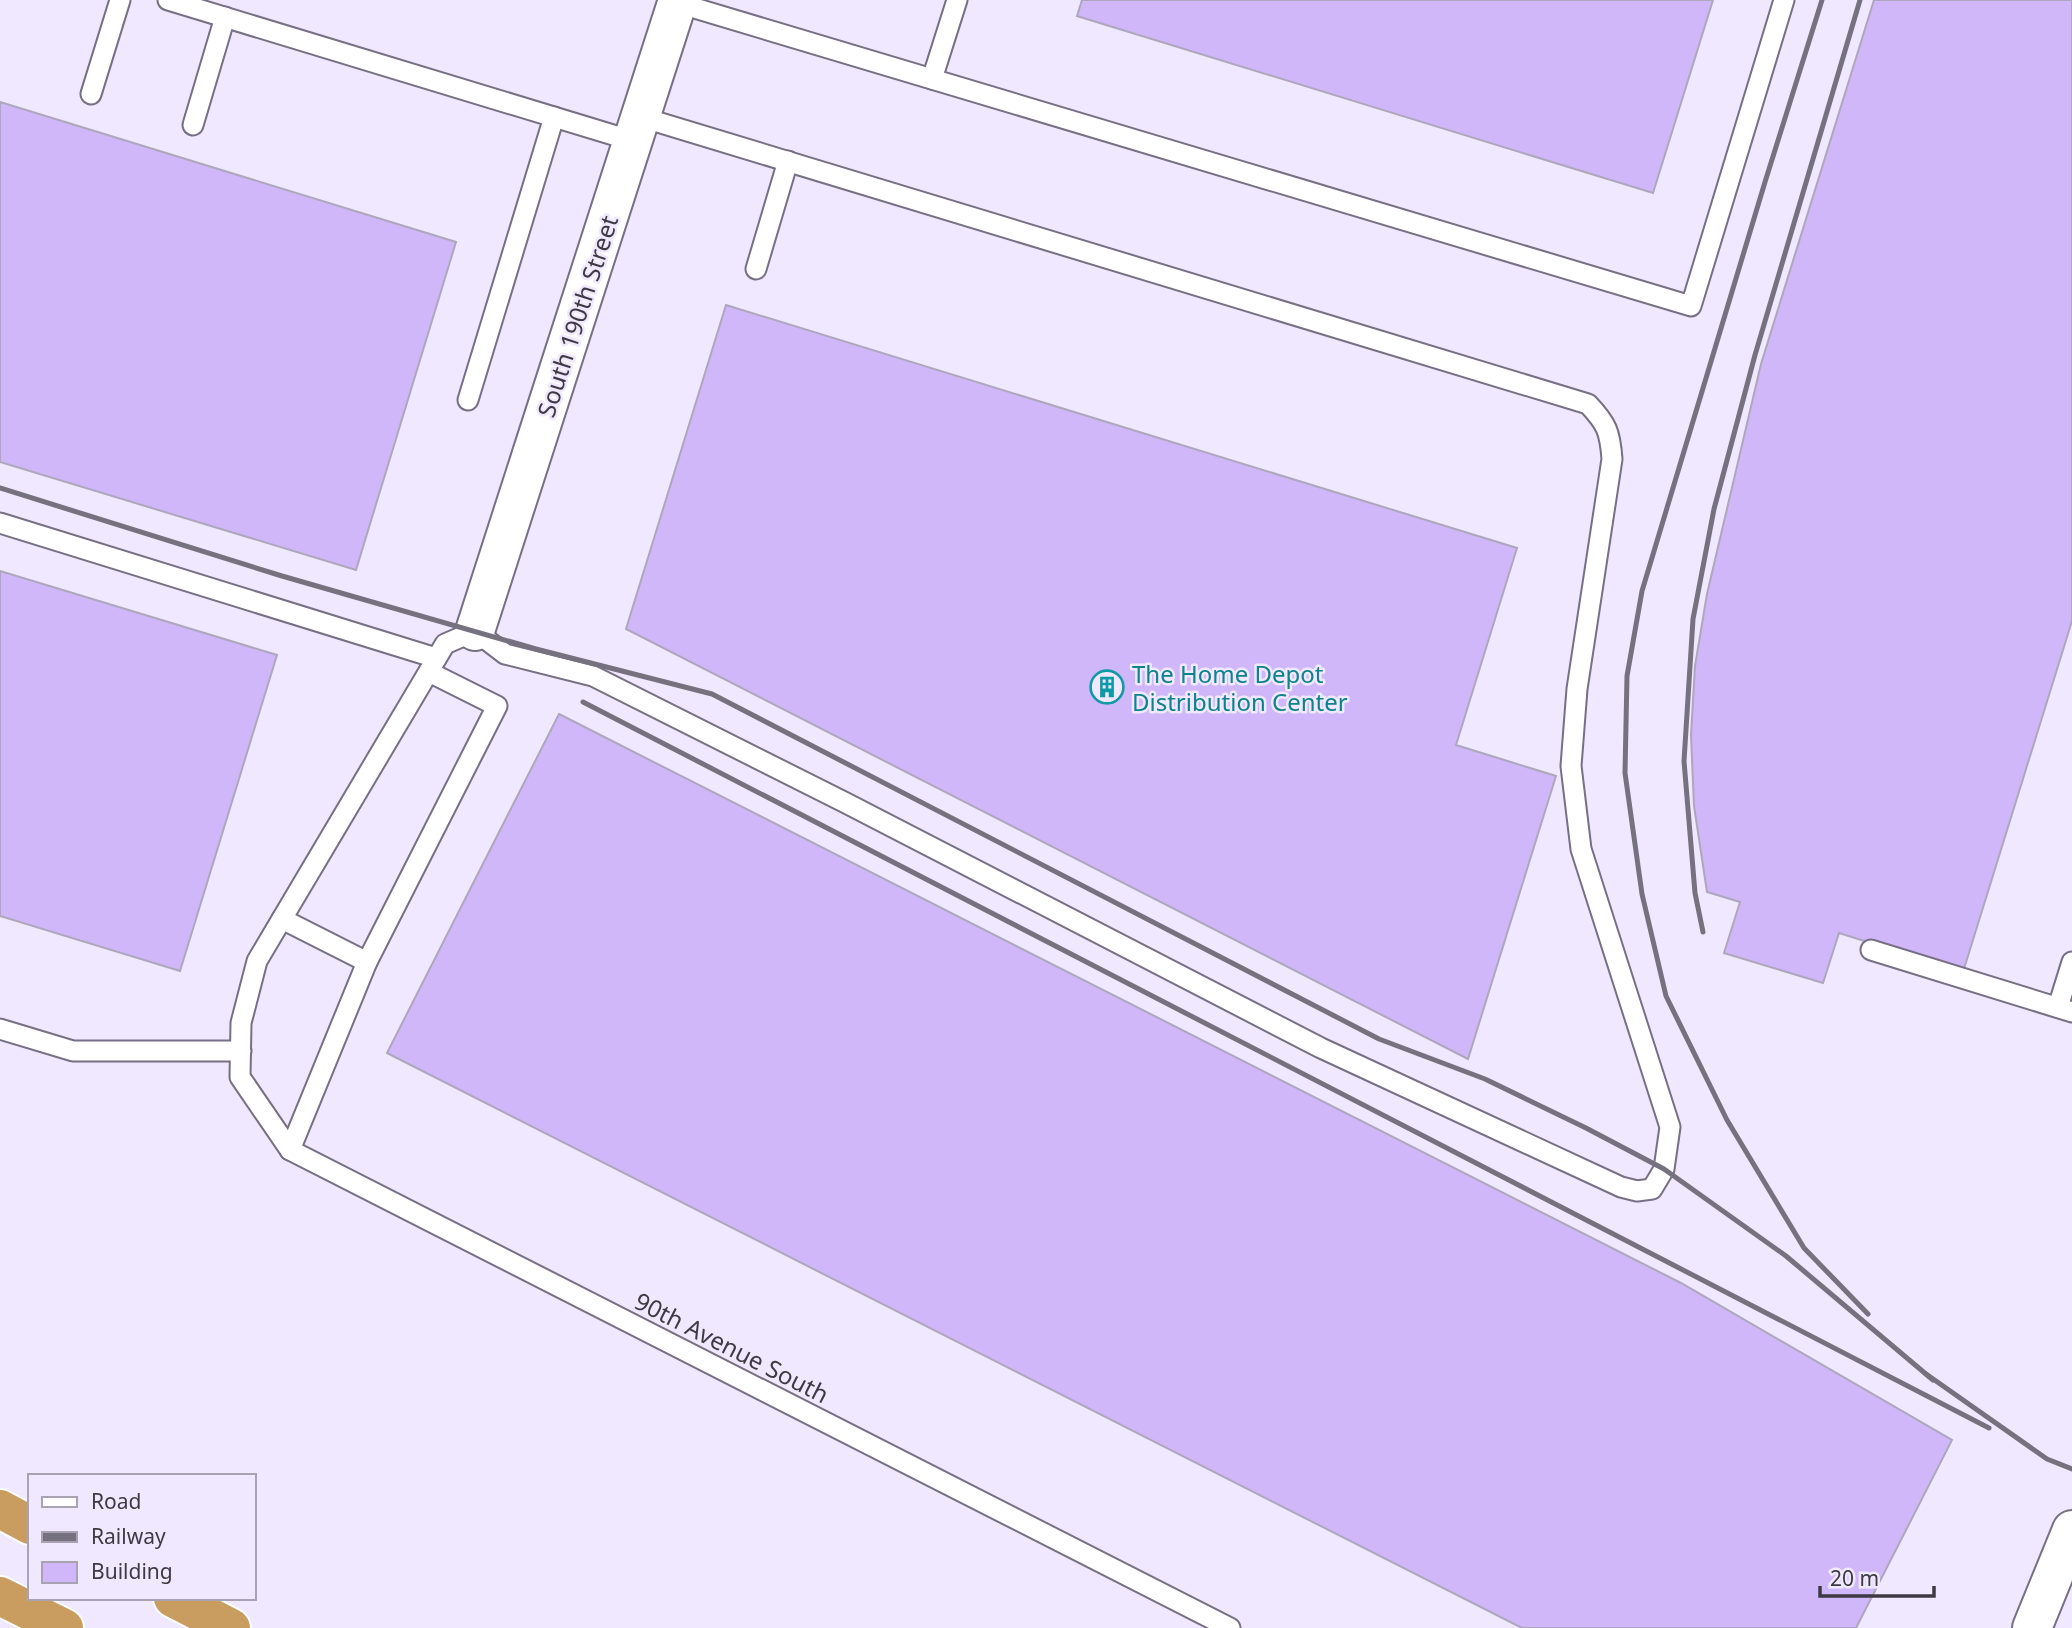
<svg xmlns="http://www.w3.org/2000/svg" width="2072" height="1628" font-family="'Noto Sans',sans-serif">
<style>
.building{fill:#cfb7fa;stroke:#aea7bc;stroke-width:2}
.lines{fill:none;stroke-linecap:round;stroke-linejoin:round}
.service-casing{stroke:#776f83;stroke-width:23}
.minor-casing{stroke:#776f83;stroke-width:42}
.motorway-casing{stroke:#fff;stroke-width:42}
.service{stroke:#fff;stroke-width:19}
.minor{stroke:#fff;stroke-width:38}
.motorway{stroke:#c99d60;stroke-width:38}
.rail{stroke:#76717f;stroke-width:5}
.labels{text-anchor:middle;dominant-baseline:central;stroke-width:5;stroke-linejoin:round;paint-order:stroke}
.street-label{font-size:24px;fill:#3d3a43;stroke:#f0e8fe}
.culture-label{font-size:24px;fill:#0d838f;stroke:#f0e8fe;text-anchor:start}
</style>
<rect width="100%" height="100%" fill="#f0e8fe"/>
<!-- building -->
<g class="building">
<path d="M1082,0H1713L1653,193L1077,16Z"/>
<path d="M1874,0H2072V621L1963,972L1839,933L1823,983L1724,953L1740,902L1707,892L1694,806L1691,735L1695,666L1707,594L1761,364Z"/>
<path d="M0,102L456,242L356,570L0,462Z"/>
<path d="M726,305L1517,548L1456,745L1556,776L1468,1059L626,629Z"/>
<path d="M0,571L277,655L180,971L0,916Z"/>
<path d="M559,714L1681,1283L1952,1440L1856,1628H1522L387,1053Z"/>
</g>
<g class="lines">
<defs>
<g id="service">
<path d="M168,0L633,141"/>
<path d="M671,1L1691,306L1784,0"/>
<path d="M932,79L957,0"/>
<path d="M91,94L120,0"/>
<path d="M641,117L1588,404C1607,424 1610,432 1612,459L1577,689L1571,766L1581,849L1670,1127L1664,1169L1652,1189L1637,1191L1621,1187L1321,1048L846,803L593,676L505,654L475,631L445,644L257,961L241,1023L240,1077L290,1150L1230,1628"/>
<path d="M193,125L225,17"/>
<path d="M756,269L788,161"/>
<path d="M468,400L554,117"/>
<path d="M0,523L436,658"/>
<path d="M282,919L367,962"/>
<path d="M1871,950L2072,1012"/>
<path d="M2058,1007L2072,962"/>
<path d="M0,1029L73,1051H241"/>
<path d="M290,1150L367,962L497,706L429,672"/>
</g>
<g id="minor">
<path d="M475,631L678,0"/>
<path d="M2032,1628L2072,1530"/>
</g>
<g id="motorway">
<path d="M0,1509L30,1525"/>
<path d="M0,1596L64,1628"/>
<path d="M173,1598L231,1628"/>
</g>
</defs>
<!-- service casing -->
<use href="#service" class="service-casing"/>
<!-- minor casing -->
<use href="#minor" class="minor-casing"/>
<!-- motorway casing -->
<use href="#motorway" class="motorway-casing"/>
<!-- service -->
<use href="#service" class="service"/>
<!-- minor -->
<use href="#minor" class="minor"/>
<!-- motorway -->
<use href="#motorway" class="motorway"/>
<!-- rail -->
<g class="rail">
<path d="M1822,0L1765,182L1642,591L1627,676L1625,773L1642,894L1666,996L1727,1120L1804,1248L1868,1314"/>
<path d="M0,488L282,576L536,649L712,694L1379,1039L1485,1079L1586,1128L1664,1169L1786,1256L1933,1380"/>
<path d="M583,702L1989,1428"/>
<path d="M1703,932L1695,893L1684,761L1693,619L1714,509L1755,355L1860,0"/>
<path d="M1926,1374L2047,1459L2072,1469"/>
</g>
</g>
<!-- icons -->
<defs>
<symbol id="building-ring" viewBox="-11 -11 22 22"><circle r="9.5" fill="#f0e8fe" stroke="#0f9aa8" stroke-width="1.5"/><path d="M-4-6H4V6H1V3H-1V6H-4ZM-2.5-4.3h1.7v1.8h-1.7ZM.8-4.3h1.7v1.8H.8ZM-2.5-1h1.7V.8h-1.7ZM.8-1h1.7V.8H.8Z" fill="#0f9aa8"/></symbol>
</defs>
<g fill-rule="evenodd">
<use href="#building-ring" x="1088" y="668" width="38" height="38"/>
</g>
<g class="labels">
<!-- street labels -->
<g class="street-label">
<text transform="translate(577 316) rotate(-72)">South 190th Street</text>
<text transform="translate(732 1347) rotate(27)">90th Avenue South</text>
</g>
<!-- culture labels -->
<g class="culture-label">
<text x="1132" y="673">The Home Depot<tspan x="1132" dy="28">Distribution Center</tspan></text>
</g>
</g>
<!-- legend -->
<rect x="28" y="1474" width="228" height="126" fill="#f0e8fe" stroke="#a8a2b3" stroke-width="2"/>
<rect x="42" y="1497" width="35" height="10" fill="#ffffff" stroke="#a8a2b3" stroke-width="2"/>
<text x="91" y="1509" font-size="21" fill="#3d3a43">Road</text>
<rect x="42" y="1532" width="35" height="10" fill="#76717f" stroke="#a8a2b3" stroke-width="2"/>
<text x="91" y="1544" font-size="21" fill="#3d3a43">Railway</text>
<rect x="42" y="1562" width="35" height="21" fill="#cfb7fa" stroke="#a8a2b3" stroke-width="2"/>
<text x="91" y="1579" font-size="21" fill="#3d3a43">Building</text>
<!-- scale -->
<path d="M1820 1586v10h114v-10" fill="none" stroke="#3d3a43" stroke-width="3.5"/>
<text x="1830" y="1586" font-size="21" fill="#3d3a43" stroke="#f0e8fe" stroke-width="5" paint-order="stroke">20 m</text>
</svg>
